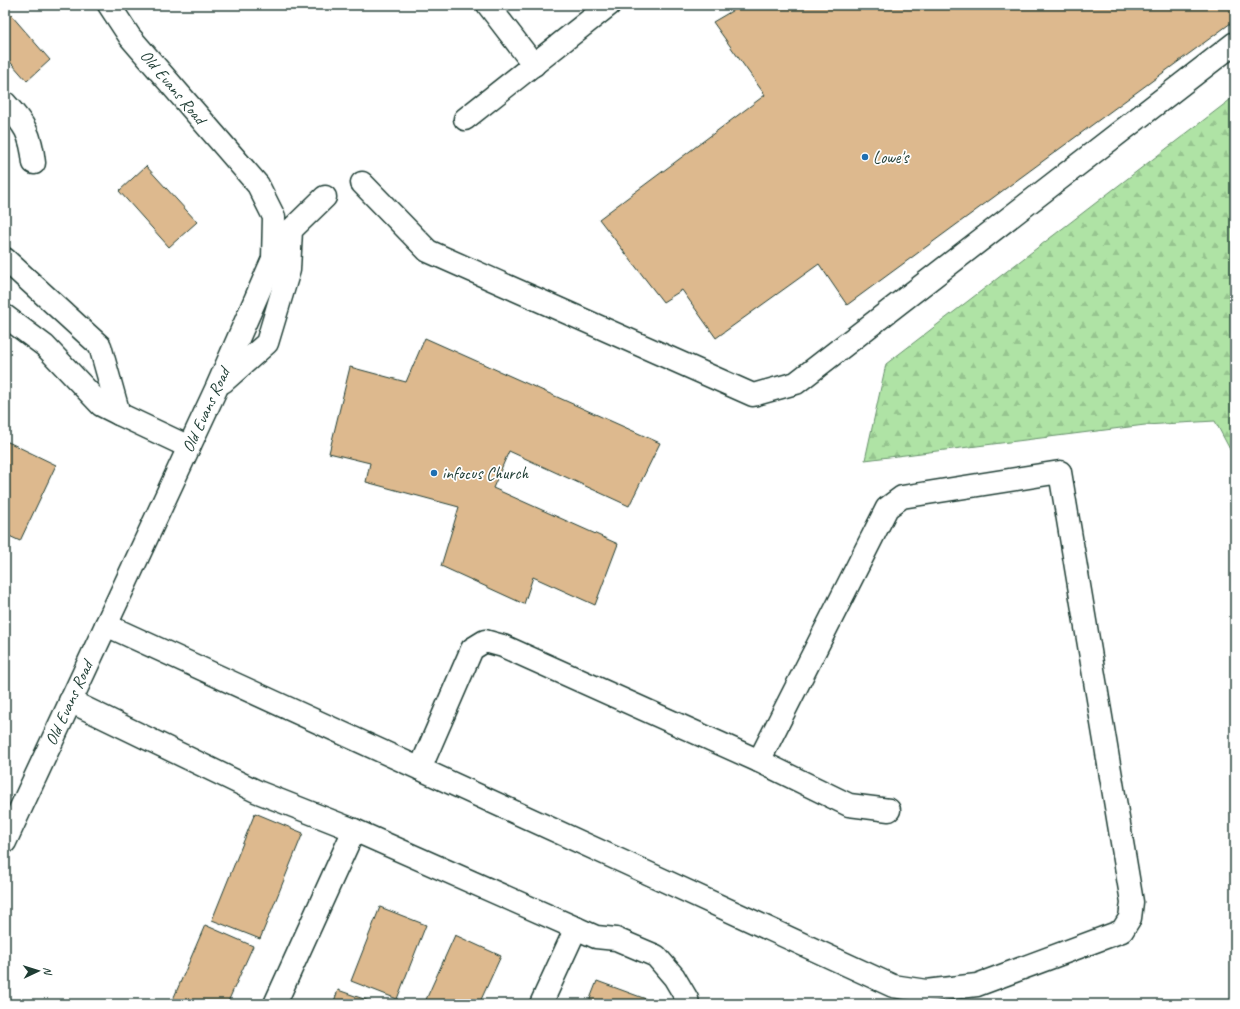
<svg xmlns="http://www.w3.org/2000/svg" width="1240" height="1009" font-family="Caveat,sans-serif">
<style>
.forest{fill:url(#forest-firs);stroke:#67906c}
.building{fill:#ddb98e;stroke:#1f3d34}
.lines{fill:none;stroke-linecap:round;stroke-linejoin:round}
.minor-casing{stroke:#1f3d34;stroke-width:25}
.minor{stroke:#fff;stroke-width:22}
.poi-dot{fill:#1f6fb2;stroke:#fff;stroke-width:1.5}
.labels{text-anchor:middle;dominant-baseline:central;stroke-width:3.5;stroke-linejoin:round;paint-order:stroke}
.street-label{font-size:17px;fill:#1f3d34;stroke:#fff}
.poi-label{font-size:17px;fill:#1f3d34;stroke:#fff;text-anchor:start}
</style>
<defs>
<pattern id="forest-firs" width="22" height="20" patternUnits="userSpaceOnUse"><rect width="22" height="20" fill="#afe3a5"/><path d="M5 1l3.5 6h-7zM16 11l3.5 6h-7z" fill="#96c48f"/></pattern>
</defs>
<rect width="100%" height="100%" fill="#fff"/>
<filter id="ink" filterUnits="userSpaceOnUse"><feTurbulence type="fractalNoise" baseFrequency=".025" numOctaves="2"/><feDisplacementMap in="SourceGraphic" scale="8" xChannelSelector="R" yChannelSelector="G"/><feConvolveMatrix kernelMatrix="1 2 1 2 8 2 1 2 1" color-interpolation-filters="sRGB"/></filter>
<g filter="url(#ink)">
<!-- forest -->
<path class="forest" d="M1235,96V459L1215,421L1145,425L865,460L886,364Z"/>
<!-- building -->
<g class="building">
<path d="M742,5H1235V20L847,305L819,264L716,338L682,290L663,302L599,219L765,95L713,22Z"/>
<path d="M5,8L50,60L27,81L5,56Z"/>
<path d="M146,166L197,222L169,247L119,191Z"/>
<path d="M425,338L660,443L629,506L509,451L493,488L618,544L595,605L533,577L524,604L441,566L459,507L366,482L370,463L329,453L350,367L406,382Z"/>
<path d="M6,441L56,465L20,541L5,534Z"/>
<path d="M255,813L303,833L260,939L212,920Z"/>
<path d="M380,907L426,925L397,999L351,981Z"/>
<path d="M205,925L253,946L227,1004H171Z"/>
<path d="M455,935L501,956L479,1004H424Z"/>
<path d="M597,981L646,999L644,1004H588Z"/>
<path d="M338,990L378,1004H333Z"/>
</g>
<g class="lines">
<defs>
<g id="minor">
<path d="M488,5L534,65"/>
<path d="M5,103C25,125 31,134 34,163"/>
<path d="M465,119L609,5"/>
<path d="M362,183L428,251L753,395L796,383L1235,43"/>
<path d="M5,259L100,346L119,414L189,447"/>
<path d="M5,316L45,346L101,405L119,414"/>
<path d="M223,382L267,343L289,270L291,230L325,197"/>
<path d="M106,625L639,869L893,986L926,991L977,985L1122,931L1130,918L1132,902L1060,472L902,497L887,508L759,761L503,646L485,641L472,649L420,769"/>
<path d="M70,701L258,792L354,830L596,937L616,939L656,956L674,977L687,999L688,1004"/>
<path d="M759,761L849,805L889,810"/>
<path d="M5,842L217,387L273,259L274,217L258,185L130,37L109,5"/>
<path d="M275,1004L354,830"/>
<path d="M541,1004L576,928"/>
</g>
</defs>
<!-- minor casing -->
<use href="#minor" class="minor-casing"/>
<!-- minor -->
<use href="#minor" class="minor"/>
</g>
</g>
<!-- markers -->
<g class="poi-dot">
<circle cx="865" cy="157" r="4"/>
<circle cx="434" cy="473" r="4"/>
</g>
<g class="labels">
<!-- street labels -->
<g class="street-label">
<text transform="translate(173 87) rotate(50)">Old Evans Road</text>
<text transform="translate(206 410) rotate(-65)">Old Evans Road</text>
<text transform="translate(69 703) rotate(-65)">Old Evans Road</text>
</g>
<!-- poi labels -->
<g class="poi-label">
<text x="873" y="157">Lowe's</text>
<text x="442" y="473">infocus Church</text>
</g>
</g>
<!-- margin -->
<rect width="1240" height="1009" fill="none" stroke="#fff" stroke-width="20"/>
<rect x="10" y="10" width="1220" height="989" fill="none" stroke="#1f3d34" stroke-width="1.5" filter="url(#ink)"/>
<!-- north arrow -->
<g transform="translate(38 971) rotate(86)" stroke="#ffffff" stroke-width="3" paint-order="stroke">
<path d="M0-3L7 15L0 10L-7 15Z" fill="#1f3d34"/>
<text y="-6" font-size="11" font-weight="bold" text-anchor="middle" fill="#1f3d34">N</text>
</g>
</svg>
